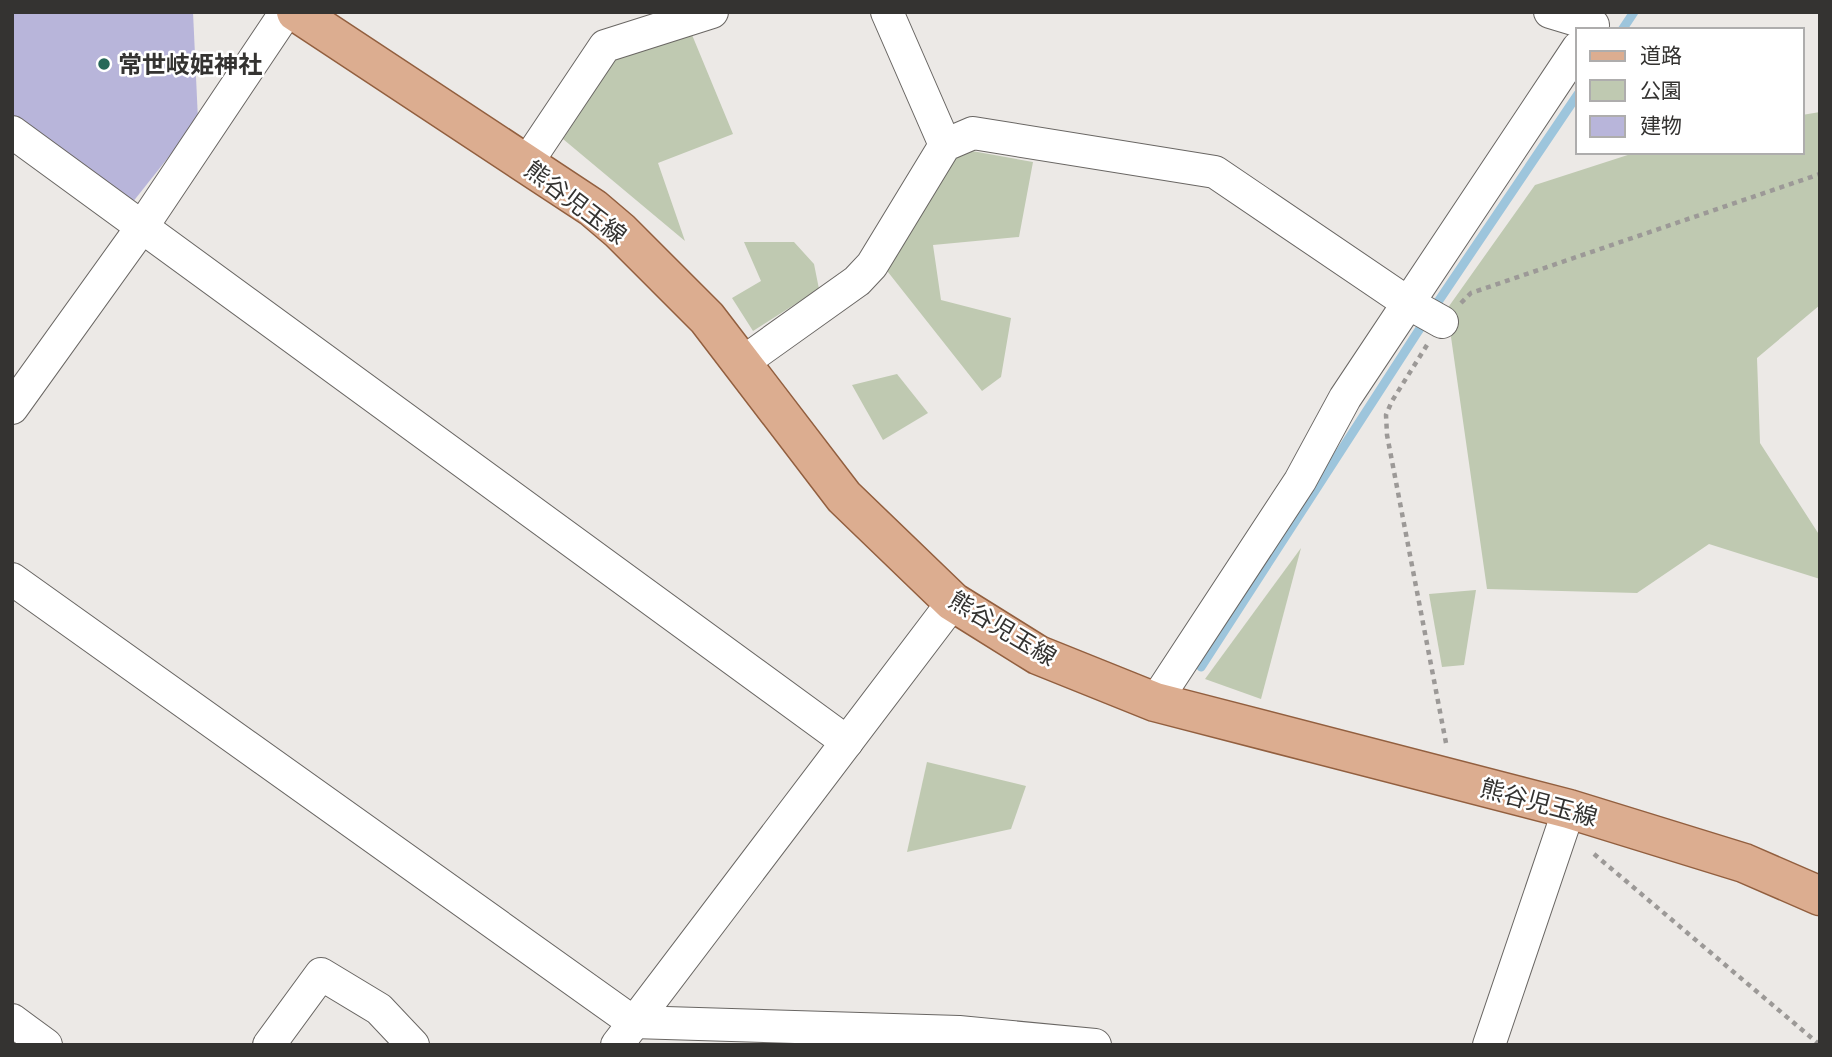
<svg xmlns="http://www.w3.org/2000/svg" width="1832" height="1057" font-family="'IBM Plex Sans','Noto Sans JP',sans-serif">
<style>
.green{fill:#bfc9b1}
.lines{fill:none;stroke-linecap:round;stroke-linejoin:round}
.stream{stroke:#9dc5dc;stroke-width:9}
.building{fill:#b8b5da}
.minor-casing{stroke:#696663;stroke-width:34}
.primary-casing{stroke:#925f3f;stroke-width:41}
.path{stroke:#9c9997;stroke-width:4.5;stroke-dasharray:5 5;stroke-linecap:butt}
.minor{stroke:#fff;stroke-width:32}
.primary{stroke:#dcad90;stroke-width:38}
.poi-dot{fill:#266858;stroke:#fff;stroke-width:2.5}
.labels{text-anchor:middle;dominant-baseline:central;stroke-width:5;stroke-linejoin:round;paint-order:stroke}
.poi-label{font-size:24px;font-weight:bold;fill:#343331;stroke:#fff;text-anchor:start}
.street-label{font-size:24px;fill:#343331;stroke:#fff}
</style>
<rect width="100%" height="100%" fill="#ece9e6"/>
<!-- green -->
<g class="green">
<path d="M690,30L733,134L658,163L685,241L563,139L617,57Z"/>
<path d="M1820,112V305L1757,358L1760,443L1820,536V579L1709,544L1637,593L1487,589L1447,309L1535,185L1637,152H1802V115Z"/>
<path d="M961,149L1033,162L1019,237L933,245L941,300L1011,318L1001,377L982,391L884,267Z"/>
<path d="M744,242H794L814,264L819,289L753,331L732,298L761,281Z"/>
<path d="M897,374L928,413L883,440L852,385Z"/>
<path d="M1301,548L1261,699L1205,679Z"/>
<path d="M1476,590L1464,665L1442,667L1429,594Z"/>
<path d="M927,762L1026,786L1011,829L907,852Z"/>
</g>
<g class="lines">
<!-- stream -->
<g class="stream">
<path d="M1622,30L1634,12"/>
<path d="M1201,667L1417,333L1578,94"/>
</g>
</g>
<!-- building -->
<path class="building" d="M12,12H193L198,120L132,203L12,116Z"/>
<g class="lines">
<defs>
<g id="minor">
<path d="M887,12L945,145"/>
<path d="M1550,12L1593,25"/>
<path d="M12,132L847,742"/>
<path d="M526,164L605,46L712,12"/>
<path d="M742,363L857,281L872,265L945,145L973,133L1215,172L1408,303L1442,322"/>
<path d="M12,408L142,227L286,12"/>
<path d="M12,579L633,1022L959,1032L1095,1045"/>
<path d="M1155,702L1300,481L1345,398L1578,48"/>
<path d="M12,1020L46,1045"/>
<path d="M269,1045L321,974L379,1009L413,1045"/>
<path d="M617,1045L953,602"/>
<path d="M1489,1045L1569,809"/>
</g>
<path id="primary" d="M296,12L593,208L620,231L707,318L844,497L953,602L1038,655L1155,702L1569,809L1744,863L1820,896"/>
</defs>
<!-- minor casing -->
<use href="#minor" class="minor-casing"/>
<!-- primary casing -->
<use href="#primary" class="primary-casing"/>
<!-- path -->
<g class="path">
<path d="M1461,303L1471,293L1820,174"/>
<path d="M1427,345L1392,401L1386,415L1387,435L1446,743"/>
<path d="M1594,854L1820,1045"/>
</g>
<!-- minor -->
<use href="#minor" class="minor"/>
<!-- primary -->
<use href="#primary" class="primary"/>
</g>
<!-- markers -->
<circle class="poi-dot" cx="104" cy="64" r="7"/>
<g class="labels">
<!-- poi labels -->
<g class="poi-label">
<text x="118" y="64">常世岐姫神社</text>
</g>
<!-- street labels -->
<g class="street-label">
<text transform="translate(576 202) rotate(37)">熊谷児玉線</text>
<text transform="translate(1003 628) rotate(31)">熊谷児玉線</text>
<text transform="translate(1539 802) rotate(15)">熊谷児玉線</text>
</g>
</g>
<!-- border -->
<rect width="1832" height="1057" fill="none" stroke="#343331" stroke-width="28"/>
<!-- legend -->
<rect x="1576" y="28" width="228" height="126" fill="#ffffff" stroke="#aeadad" stroke-width="2"/>
<rect x="1590" y="51" width="35" height="10" fill="#dcad90" stroke="#aeadad" stroke-width="2"/>
<text x="1640" y="63" font-size="21" fill="#343331">道路</text>
<rect x="1590" y="80" width="35" height="21" fill="#bfc9b1" stroke="#aeadad" stroke-width="2"/>
<text x="1640" y="98" font-size="21" fill="#343331">公園</text>
<rect x="1590" y="116" width="35" height="21" fill="#b8b5da" stroke="#aeadad" stroke-width="2"/>
<text x="1640" y="133" font-size="21" fill="#343331">建物</text>
</svg>
